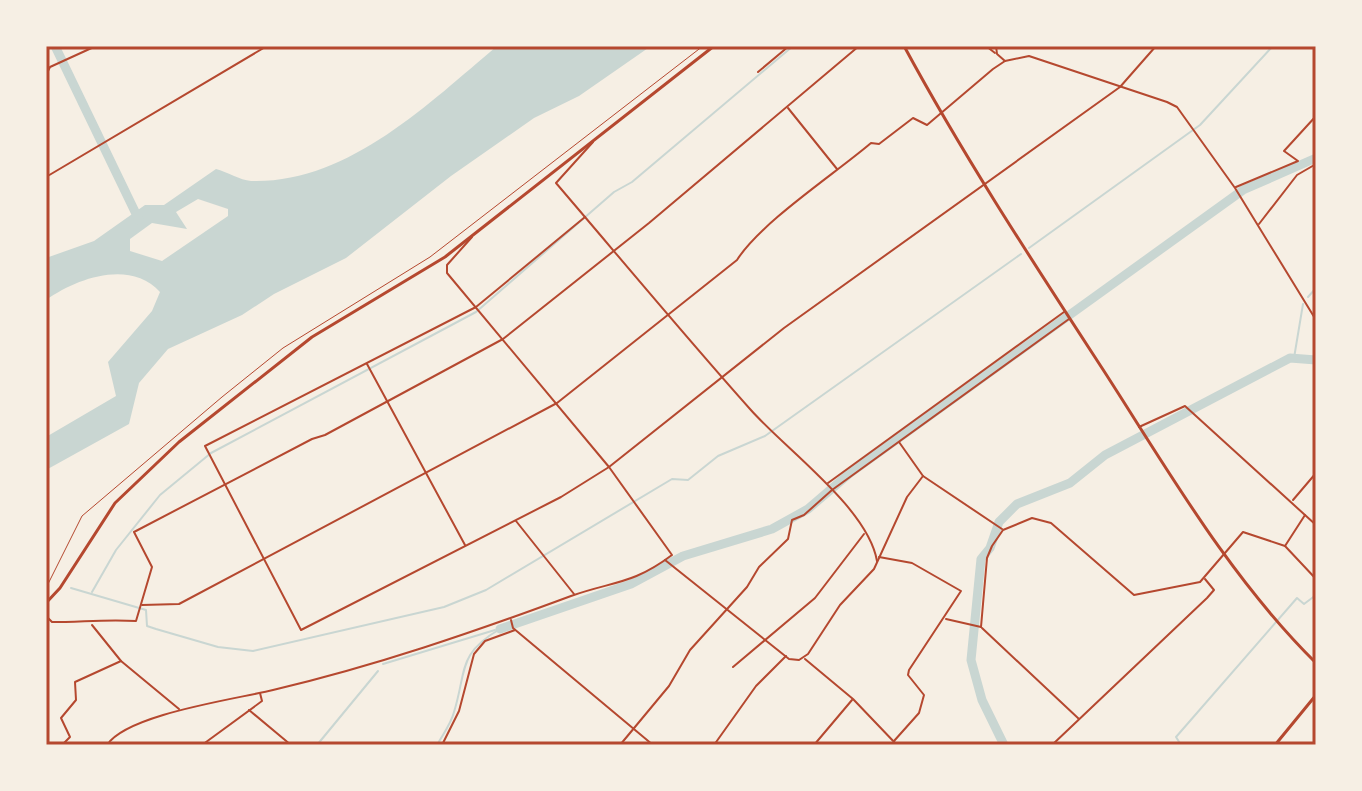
<svg xmlns="http://www.w3.org/2000/svg" width="1362" height="791" font-family="'Work Sans',sans-serif">
<style>
.water{fill:#c9d6d2;fill-rule:evenodd}
.lines{fill:none;stroke-linecap:round;stroke-linejoin:round}
.stream{stroke:#c9d6d2;stroke-width:2}
.river{stroke:#c9d6d2;stroke-width:9}
.path{stroke:#b5482f;stroke-width:1}
.minor{stroke:#b5482f;stroke-width:2}
.secondary{stroke:#b5482f;stroke-width:3}
.primary{stroke:#b5482f;stroke-width:3}
.neatline{fill:none;stroke:#b5482f;stroke-width:3}
</style>
<rect width="100%" height="100%" fill="#f6efe4"/>
<!-- water -->
<path class="water" d="M497,46H651L579,96L534,118L451,176L346,258L274,294L242,315L168,349L139,383L129,424L46,470V437L116,396L108,362L152,311L160,292C130,259 77,278 46,300V258L94,241L145,205H164L216,169C227,172 240,180 251,181C347,184 428,104 497,46ZM198,199L228,209V216L162,261L130,251V239L152,223L187,229L176,212Z"/>
<g class="lines">
<!-- stream -->
<g class="stream">
<path d="M1029,248L1200,125L1273,46"/>
<path d="M1308,297L1316,288"/>
<path d="M1294,358L1303,304"/>
<path d="M71,588L146,610L147,626L156,629L218,647L253,651L444,607L486,590L672,479L688,480L718,456L765,436L1021,254"/>
<path d="M92,592L116,550L160,495L211,453L476,312L614,192L632,182L793,46"/>
<path d="M383,664L495,630"/>
<path d="M317,745L378,671"/>
<path d="M437,745C443,734 451,724 454,712C467,670 457,654 500,629"/>
<path d="M1181,745L1176,737L1297,598L1304,604L1316,595"/>
</g>
<!-- river -->
<g class="river">
<path d="M55,46L139,220"/>
<path d="M500,629L631,584L683,556L772,529L808,509L850,473L1243,190L1316,158"/>
<path d="M1004,745L982,700L971,660L981,559L990,548L999,522L1017,504L1070,483L1105,455L1290,358L1316,360"/>
</g>
<!-- path -->
<path class="path" d="M46,588L82,516L222,397L283,348L430,257L703,46"/>
<!-- minor -->
<g class="minor">
<path d="M986,46L995,53"/>
<path d="M996,46L997,54L1005,61"/>
<path d="M758,72L789,46"/>
<path d="M46,75L50,67L96,46"/>
<path d="M788,108L837,169"/>
<path d="M593,142L556,183C621,259 684,335 750,409C785,449 868,508 877,561"/>
<path d="M46,177L267,46"/>
<path d="M1236,187L1298,161L1284,151L1316,116"/>
<path d="M585,217L476,307L205,446L301,630L561,497L609,467L784,328L1120,87L1156,46"/>
<path d="M1259,224L1297,175L1316,164"/>
<path d="M367,364L465,545"/>
<path d="M1139,427L1185,406L1316,525"/>
<path d="M899,442L923,476L1002,529"/>
<path d="M828,483L1064,312"/>
<path d="M1293,500L1316,473"/>
<path d="M516,521L574,594"/>
<path d="M1285,546L1305,515"/>
<path d="M879,557L912,563L961,591L909,670L908,675L924,695L919,713L894,741"/>
<path d="M665,560L789,659L799,660L808,654L840,605L874,569L907,497L923,476"/>
<path d="M142,605L179,604L557,403L737,260C761,222 836,173 871,143L879,144L913,118L927,125L993,69L1005,61L1029,56L1167,102L1177,107L1235,188L1316,320"/>
<path d="M46,616L52,622C81,622 108,619 136,621L152,567L134,532L312,439L325,435L503,339L649,223L859,46"/>
<path d="M946,619L981,627"/>
<path d="M511,620L513,628L653,745"/>
<path d="M92,625L121,661L179,709"/>
<path d="M981,627L987,558L992,546L1003,530L1032,518L1051,523L1134,595L1200,582L1243,532L1285,546L1316,579"/>
<path d="M982,628L1079,719"/>
<path d="M805,659L853,699L897,745"/>
<path d="M733,667L815,598L864,534"/>
<path d="M249,710L291,745"/>
<path d="M62,745L70,737L61,718L76,700L75,682L121,661"/>
<path d="M107,745C127,714 237,699 273,690C375,666 474,632 571,596C613,581 632,585 672,555L609,467L447,273V265L472,237"/>
<path d="M202,745L262,701L260,693"/>
<path d="M442,745L459,711L474,654L485,641L515,630"/>
<path d="M620,745L669,686L690,650L747,587L759,567L788,539L792,520L804,515L832,490L1069,319"/>
<path d="M714,745L756,686L786,656"/>
<path d="M814,745L852,700"/>
<path d="M1052,745L1207,598L1214,590L1205,579"/>
</g>
<!-- secondary -->
<g class="secondary">
<path d="M904,46C964,157 1033,262 1102,368C1168,470 1229,577 1316,663"/>
<path d="M46,603L60,588L115,503L179,442L312,337L445,257L714,46"/>
</g>
<!-- primary -->
<path class="primary" d="M1275,745L1316,695"/>
</g>
<!-- border -->
<rect width="1362" height="791" fill="none" stroke="#f6efe4" stroke-width="96"/>
<rect x="48" y="48" width="1266" height="695" class="neatline"/>
</svg>
